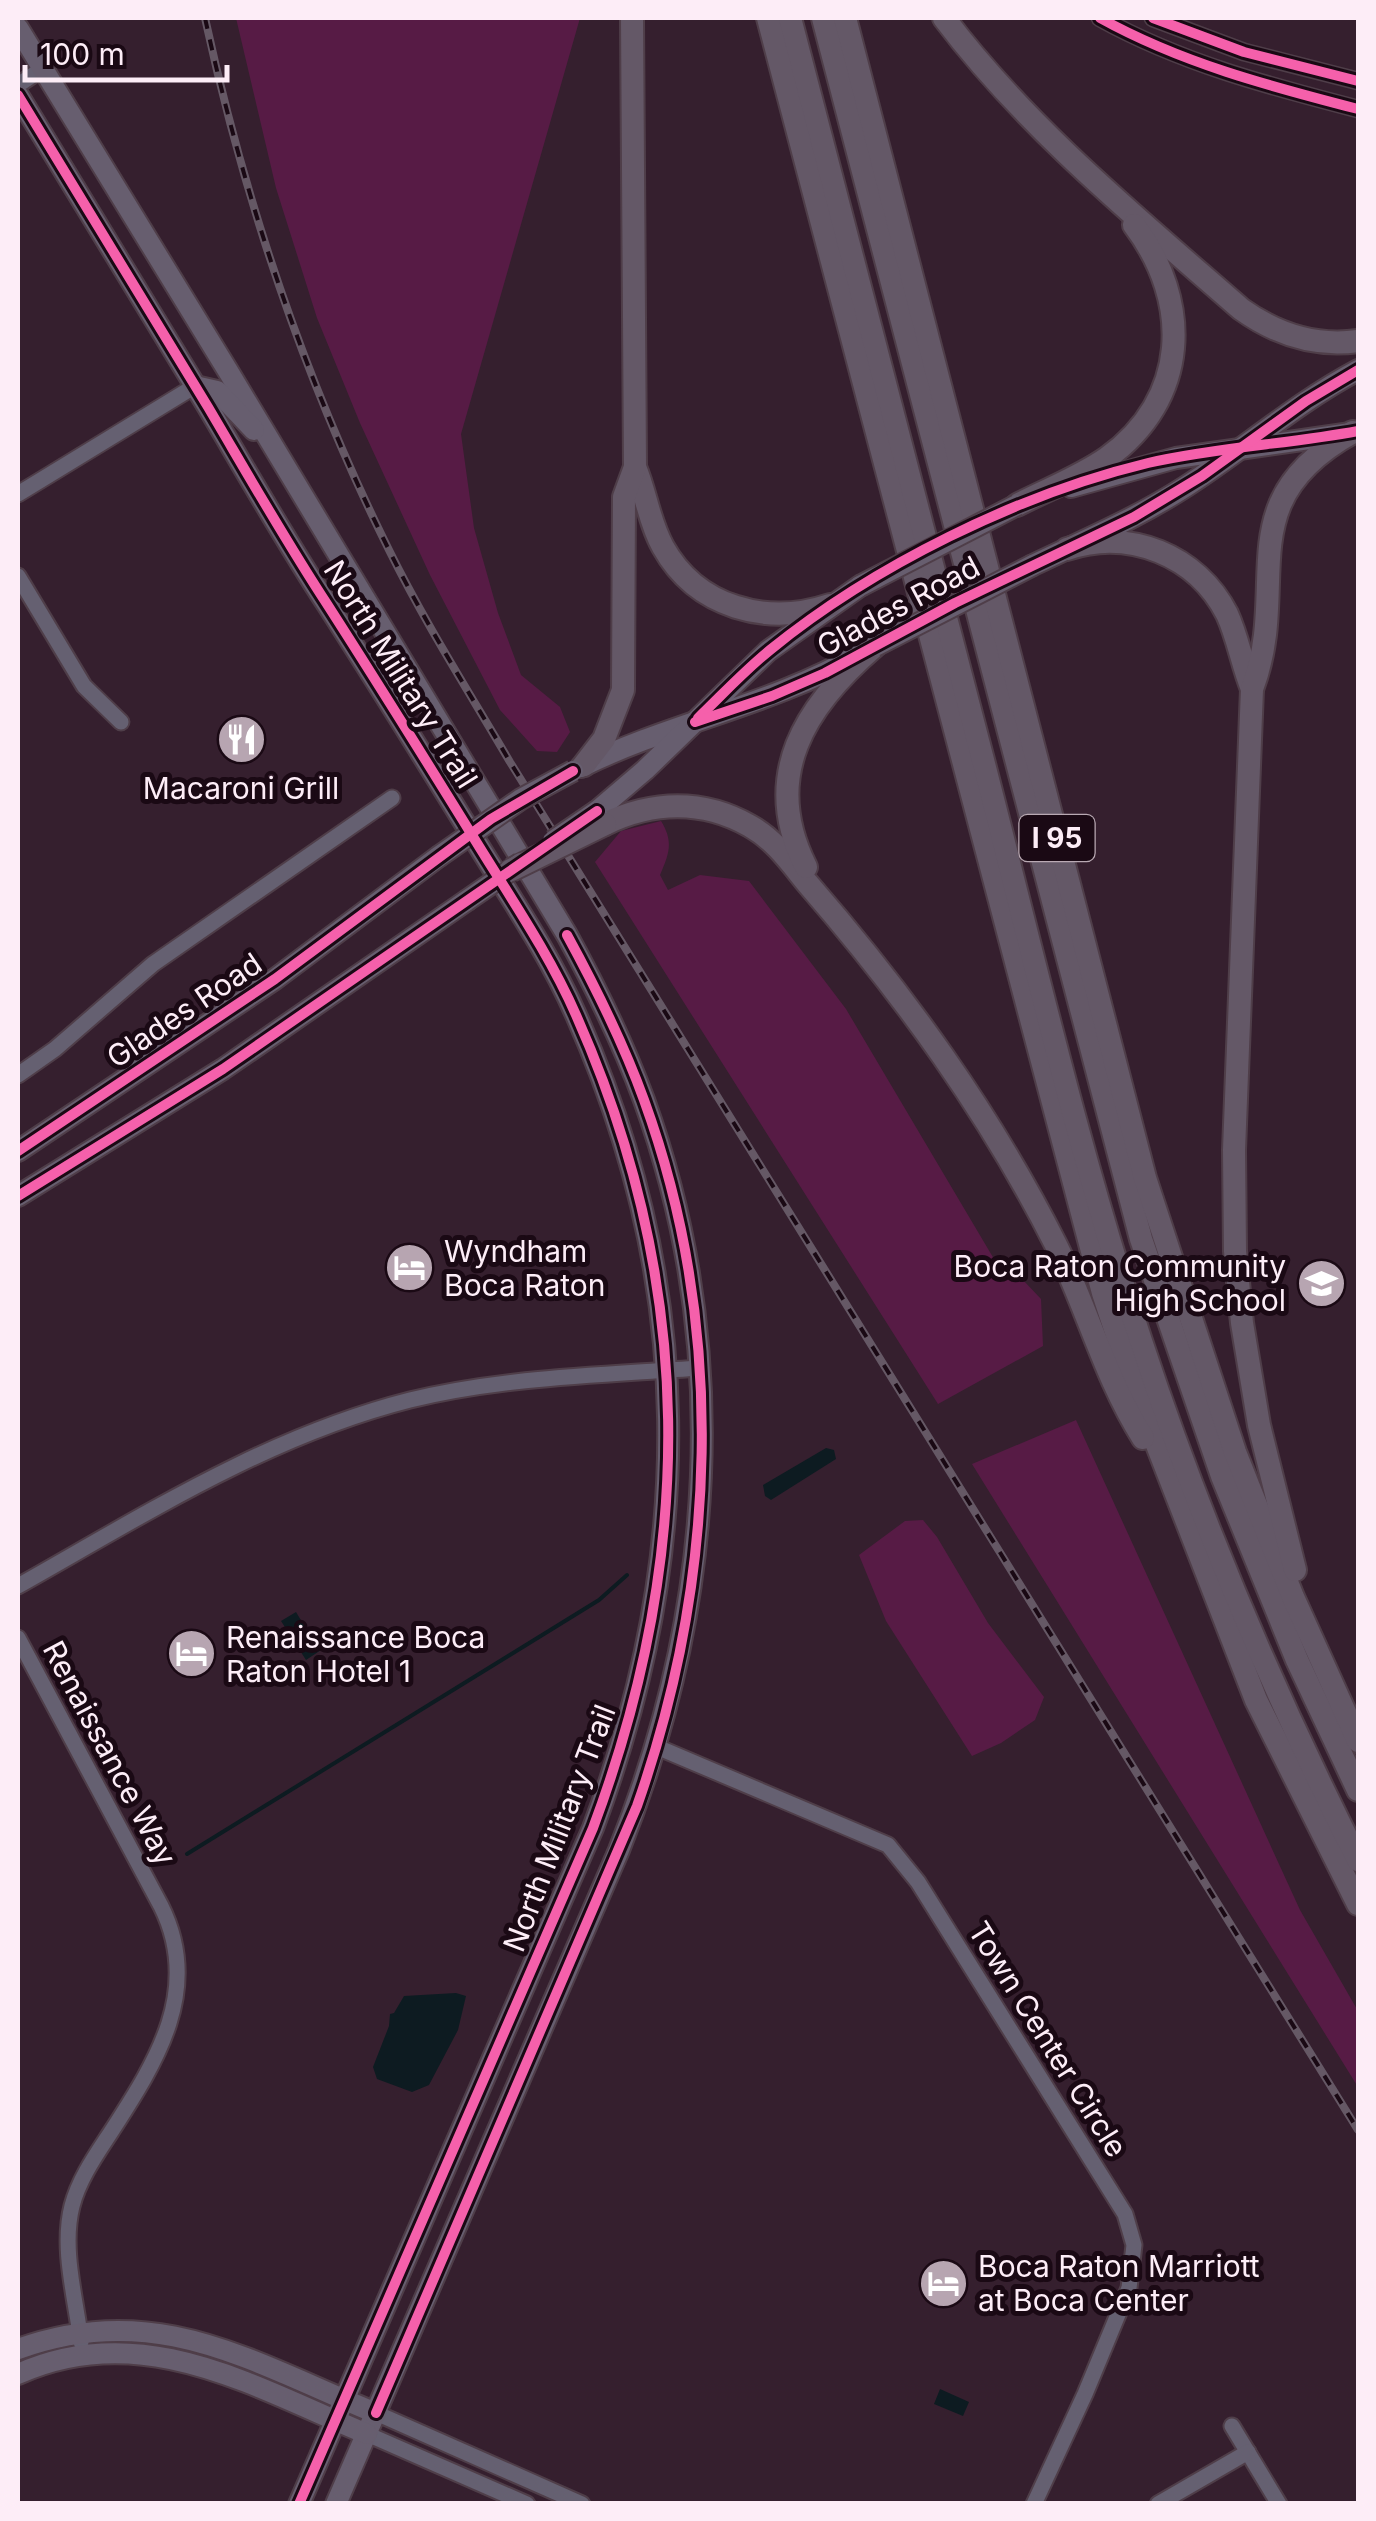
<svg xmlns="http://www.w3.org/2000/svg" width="1376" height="2521" font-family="Inter,sans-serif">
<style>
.green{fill:#571b45}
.water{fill:#0d1b21}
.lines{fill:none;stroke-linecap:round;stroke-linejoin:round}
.stream{stroke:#0d1b21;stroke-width:4}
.minor-casing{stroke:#4f3e49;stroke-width:19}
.major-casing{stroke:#4f3e49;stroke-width:24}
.highway-casing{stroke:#4f3e49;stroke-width:26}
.minor{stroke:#656071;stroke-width:15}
.major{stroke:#675e6f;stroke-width:20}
.highway{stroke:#645867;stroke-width:22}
.rail-casing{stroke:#655865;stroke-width:8}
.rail{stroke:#1a0914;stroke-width:4;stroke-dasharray:11;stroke-linecap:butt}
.major-bridge-casing{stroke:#4f3e49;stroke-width:24;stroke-linecap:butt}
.highway-bridge-casing{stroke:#4f3e49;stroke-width:26;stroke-linecap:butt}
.major-bridge{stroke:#675e6f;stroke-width:20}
.highway-bridge{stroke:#645867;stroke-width:22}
.cycleway-casing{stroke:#1a0914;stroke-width:16}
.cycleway{stroke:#f560ab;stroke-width:10}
.labels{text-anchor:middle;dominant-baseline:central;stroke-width:10;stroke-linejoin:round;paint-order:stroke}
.shield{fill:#1a0914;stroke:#b9a9b3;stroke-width:2.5}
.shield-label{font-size:28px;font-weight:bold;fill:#fdedf7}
.street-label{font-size:30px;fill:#fdedf7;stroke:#1a0914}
.poi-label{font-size:30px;fill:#fdedf7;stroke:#1a0914;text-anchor:start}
</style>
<rect width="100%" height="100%" fill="#351f2e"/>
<!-- green -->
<g class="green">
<path d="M236,18H580L461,434L474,528L498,613L521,675L560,707L570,732L557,752L537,751L500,710L430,575L360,423L317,318L276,188Z"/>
<path d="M661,821C674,842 669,854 660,875L668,890L700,875L749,881L846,1009L994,1259L1023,1280L1041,1299L1043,1346L938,1404L595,862L621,831Z"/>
<path d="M1076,1420L1300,1910L1358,2011V2087L972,1464Z"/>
<path d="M923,1520L937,1537L988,1623L1044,1697L1035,1720L1001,1743L972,1756L886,1621L859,1555L905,1521Z"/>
</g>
<!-- water -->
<g class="water">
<path d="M826,1448L834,1450L836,1459L771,1500L765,1496L763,1485Z"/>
<path d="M296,1612L305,1627L302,1629L306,1637L311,1635L321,1650L306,1660L281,1621Z"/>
<path d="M456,1993L466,1996L458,2030L429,2085L412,2092L377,2079L373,2067L389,2026L390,2014L394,2013L404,1996Z"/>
<path d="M940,2389L969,2402L963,2416L934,2404Z"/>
</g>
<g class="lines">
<!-- stream -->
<path class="stream" d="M187,1854L599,1600L627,1575"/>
<defs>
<g id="minor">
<path d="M1100,18C1181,63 1269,86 1358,109"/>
<path d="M1153,18L1244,52L1358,81"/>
<path d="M18,85L42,69"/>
<path d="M18,494L195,386"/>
<path d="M18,576L84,686L121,722"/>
<path d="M18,1075L55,1049L153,964L392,798"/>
<path d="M18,1586C144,1515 268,1436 410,1400C504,1377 603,1375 699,1368"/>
<path d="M18,1638L161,1906C203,1990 156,2062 111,2132C96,2155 79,2179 72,2206C61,2249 76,2299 81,2342"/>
<path d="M657,1747L888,1845L918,1882L1125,2214L1134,2245L1129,2288L1085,2394L1034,2504"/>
<path d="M376,2413L582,2504"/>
<path d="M1232,2426L1279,2504"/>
<path d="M367,2434L527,2504"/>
<path d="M1158,2504L1248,2452"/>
</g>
<g id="major">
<path d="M18,28L228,371L567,935C596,988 623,1043 644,1100C733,1347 715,1609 619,1850L336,2504"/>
<path d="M18,95C81,199 145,303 208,407C247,473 285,540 327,604C379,685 430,767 480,848C514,903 550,956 576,1015C696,1285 696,1553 593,1828L299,2504"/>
<path d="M195,386L217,391L254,430"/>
<path d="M1071,487L1176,458L1351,433"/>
<path d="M1033,565C1085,540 1137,518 1185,487C1244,449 1296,403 1358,370"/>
<path d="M581,767C672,722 772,705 860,654"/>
<path d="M597,811L645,770L768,651L860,586"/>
<path d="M18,1151L275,979L438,857"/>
<path d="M18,1196L223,1069L466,901"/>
<path d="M18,2349C156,2299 251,2362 376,2413"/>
<path d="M18,2374C142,2318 254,2387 367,2434"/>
</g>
<g id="highway">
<path d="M768,18L1103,1293L1133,1383L1256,1700L1358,1904"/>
<path d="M790,18C854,265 919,512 983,760C1033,954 1078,1151 1141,1341C1200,1520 1273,1692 1358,1860"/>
<path d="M823,18L1141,1239L1222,1476L1297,1660L1358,1790"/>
<path d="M845,18L1145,1178L1235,1452L1293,1597L1358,1741"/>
<path d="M944,18C1027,128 1137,218 1241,309C1276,334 1315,347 1358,341"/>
<path d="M635,467C646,493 649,522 663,547C697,608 767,626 830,605"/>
<path d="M1017,505C1046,490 1080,477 1107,458C1189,399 1192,302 1134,225"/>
<path d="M1067,549C1129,528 1197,555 1227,614C1238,638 1242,664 1252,689"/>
<path d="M584,765L604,739L623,690L624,497L635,467L632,18"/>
<path d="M605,824C652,801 703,799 750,826C775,840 790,862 808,884C905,996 989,1112 1056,1245C1087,1308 1105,1378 1143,1438"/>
<path d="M806,867C760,776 805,706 875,646"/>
<path d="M1295,1570L1259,1425L1242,1323L1235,1251L1234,1150L1252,689C1292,584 1226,502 1353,432"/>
</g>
</defs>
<!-- minor casing -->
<use href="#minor" class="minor-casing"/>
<!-- major casing -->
<use href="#major" class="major-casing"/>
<!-- highway casing -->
<use href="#highway" class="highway-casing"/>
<!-- minor -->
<use href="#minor" class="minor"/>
<!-- major -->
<use href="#major" class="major"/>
<!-- highway -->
<use href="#highway" class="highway"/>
<defs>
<path id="rail" d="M205,18C245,202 305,381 389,550C425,623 469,692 510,762L1358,2130"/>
</defs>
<!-- rail casing -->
<use href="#rail" class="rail-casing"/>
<!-- rail -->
<use href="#rail" class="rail"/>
<defs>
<g id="major-bridge">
<path d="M860,586L1017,505"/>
<path d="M875,646L1033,565"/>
<path d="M553,841L597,811"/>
<path d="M438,857L521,799L573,771"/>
<path d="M466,901L521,863"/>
</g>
<path id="highway-bridge" d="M511,870L605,824"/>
</defs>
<!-- major-bridge casing -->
<use href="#major-bridge" class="major-bridge-casing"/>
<!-- highway-bridge casing -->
<use href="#highway-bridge" class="highway-bridge-casing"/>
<!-- major-bridge -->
<use href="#major-bridge" class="major-bridge"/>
<!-- highway-bridge -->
<use href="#highway-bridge" class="highway-bridge"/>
<defs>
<g id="cycleway">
<path d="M1100,18C1181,63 1269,86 1358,109"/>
<path d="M1153,18L1244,52L1358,81"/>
<path d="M18,95C81,199 145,303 208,407C247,473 285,540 327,604C379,685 430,767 480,848C514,903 550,956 576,1015C696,1285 696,1553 593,1828L299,2504"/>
<path d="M698,718C722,695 744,671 770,650C873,566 1019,494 1148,463C1218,447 1289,444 1358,431"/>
<path d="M695,722L772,696L825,673L955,603L1134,517L1202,476L1306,401L1358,370"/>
<path d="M18,1151L275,979L491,819L573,771"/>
<path d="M18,1196L223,1069L597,811"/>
<path d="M376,2413L637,1806C717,1579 727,1328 644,1100C623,1042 596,988 567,935"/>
</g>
</defs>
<!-- cycleway casing -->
<use href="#cycleway" class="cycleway-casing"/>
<!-- cycleway -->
<use href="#cycleway" class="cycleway"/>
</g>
<!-- icons -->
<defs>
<symbol id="restaurant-disc" viewBox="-11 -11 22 22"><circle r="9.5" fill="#b7a5b1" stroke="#1a0914"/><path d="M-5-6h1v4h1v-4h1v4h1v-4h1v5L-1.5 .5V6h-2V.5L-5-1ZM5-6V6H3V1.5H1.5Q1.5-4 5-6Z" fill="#fff"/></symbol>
<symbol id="hotel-disc" viewBox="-11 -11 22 22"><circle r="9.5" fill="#b7a5b1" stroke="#1a0914"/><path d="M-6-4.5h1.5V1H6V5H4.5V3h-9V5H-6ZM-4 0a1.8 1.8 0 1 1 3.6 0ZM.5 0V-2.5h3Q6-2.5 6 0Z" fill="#fff"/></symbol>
<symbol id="school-disc" viewBox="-11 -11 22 22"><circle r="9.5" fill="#b7a5b1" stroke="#1a0914"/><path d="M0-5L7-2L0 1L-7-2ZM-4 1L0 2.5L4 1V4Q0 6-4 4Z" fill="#fff"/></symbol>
</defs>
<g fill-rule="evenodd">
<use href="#restaurant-disc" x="214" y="712" width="55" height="55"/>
<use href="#hotel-disc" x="382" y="1240" width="55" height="55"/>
<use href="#school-disc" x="1294" y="1256" width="55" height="55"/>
<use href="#hotel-disc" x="164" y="1626" width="55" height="55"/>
<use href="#hotel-disc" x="916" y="2256" width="55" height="55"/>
</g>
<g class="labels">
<!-- shield labels -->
<rect class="shield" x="1019.5" y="815" width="75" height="46" rx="8"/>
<g class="shield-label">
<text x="1057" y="838">I 95</text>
</g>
<!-- street labels -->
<g class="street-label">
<text transform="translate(898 606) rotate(-28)">Glades Road</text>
<text transform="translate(401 674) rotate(58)">North Military Trail</text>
<text transform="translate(184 1010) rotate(-34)">Glades Road</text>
<text transform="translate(110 1753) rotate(62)">Renaissance Way</text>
<text transform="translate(559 1828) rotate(-69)">North Military Trail</text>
<text transform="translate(1048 2039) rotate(58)">Town Center Circle</text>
</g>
<!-- poi labels -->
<g class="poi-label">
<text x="241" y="788" text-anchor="middle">Macaroni Grill</text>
<text x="444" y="1251">Wyndham<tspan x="444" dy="34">Boca Raton</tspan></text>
<text x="1286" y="1266" text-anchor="end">Boca Raton Community<tspan x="1286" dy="34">High School</tspan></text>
<text x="226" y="1637">Renaissance Boca<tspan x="226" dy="34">Raton Hotel 1</tspan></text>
<text x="978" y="2266">Boca Raton Marriott<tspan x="978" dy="34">at Boca Center</tspan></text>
</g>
</g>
<!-- border -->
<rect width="1376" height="2521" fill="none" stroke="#fdedf7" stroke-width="40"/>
<!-- scale -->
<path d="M25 65v15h202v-15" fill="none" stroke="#fdedf7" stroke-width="5"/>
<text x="40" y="65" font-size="30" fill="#fdedf7" stroke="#1a0914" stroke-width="8" paint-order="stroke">100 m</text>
</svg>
